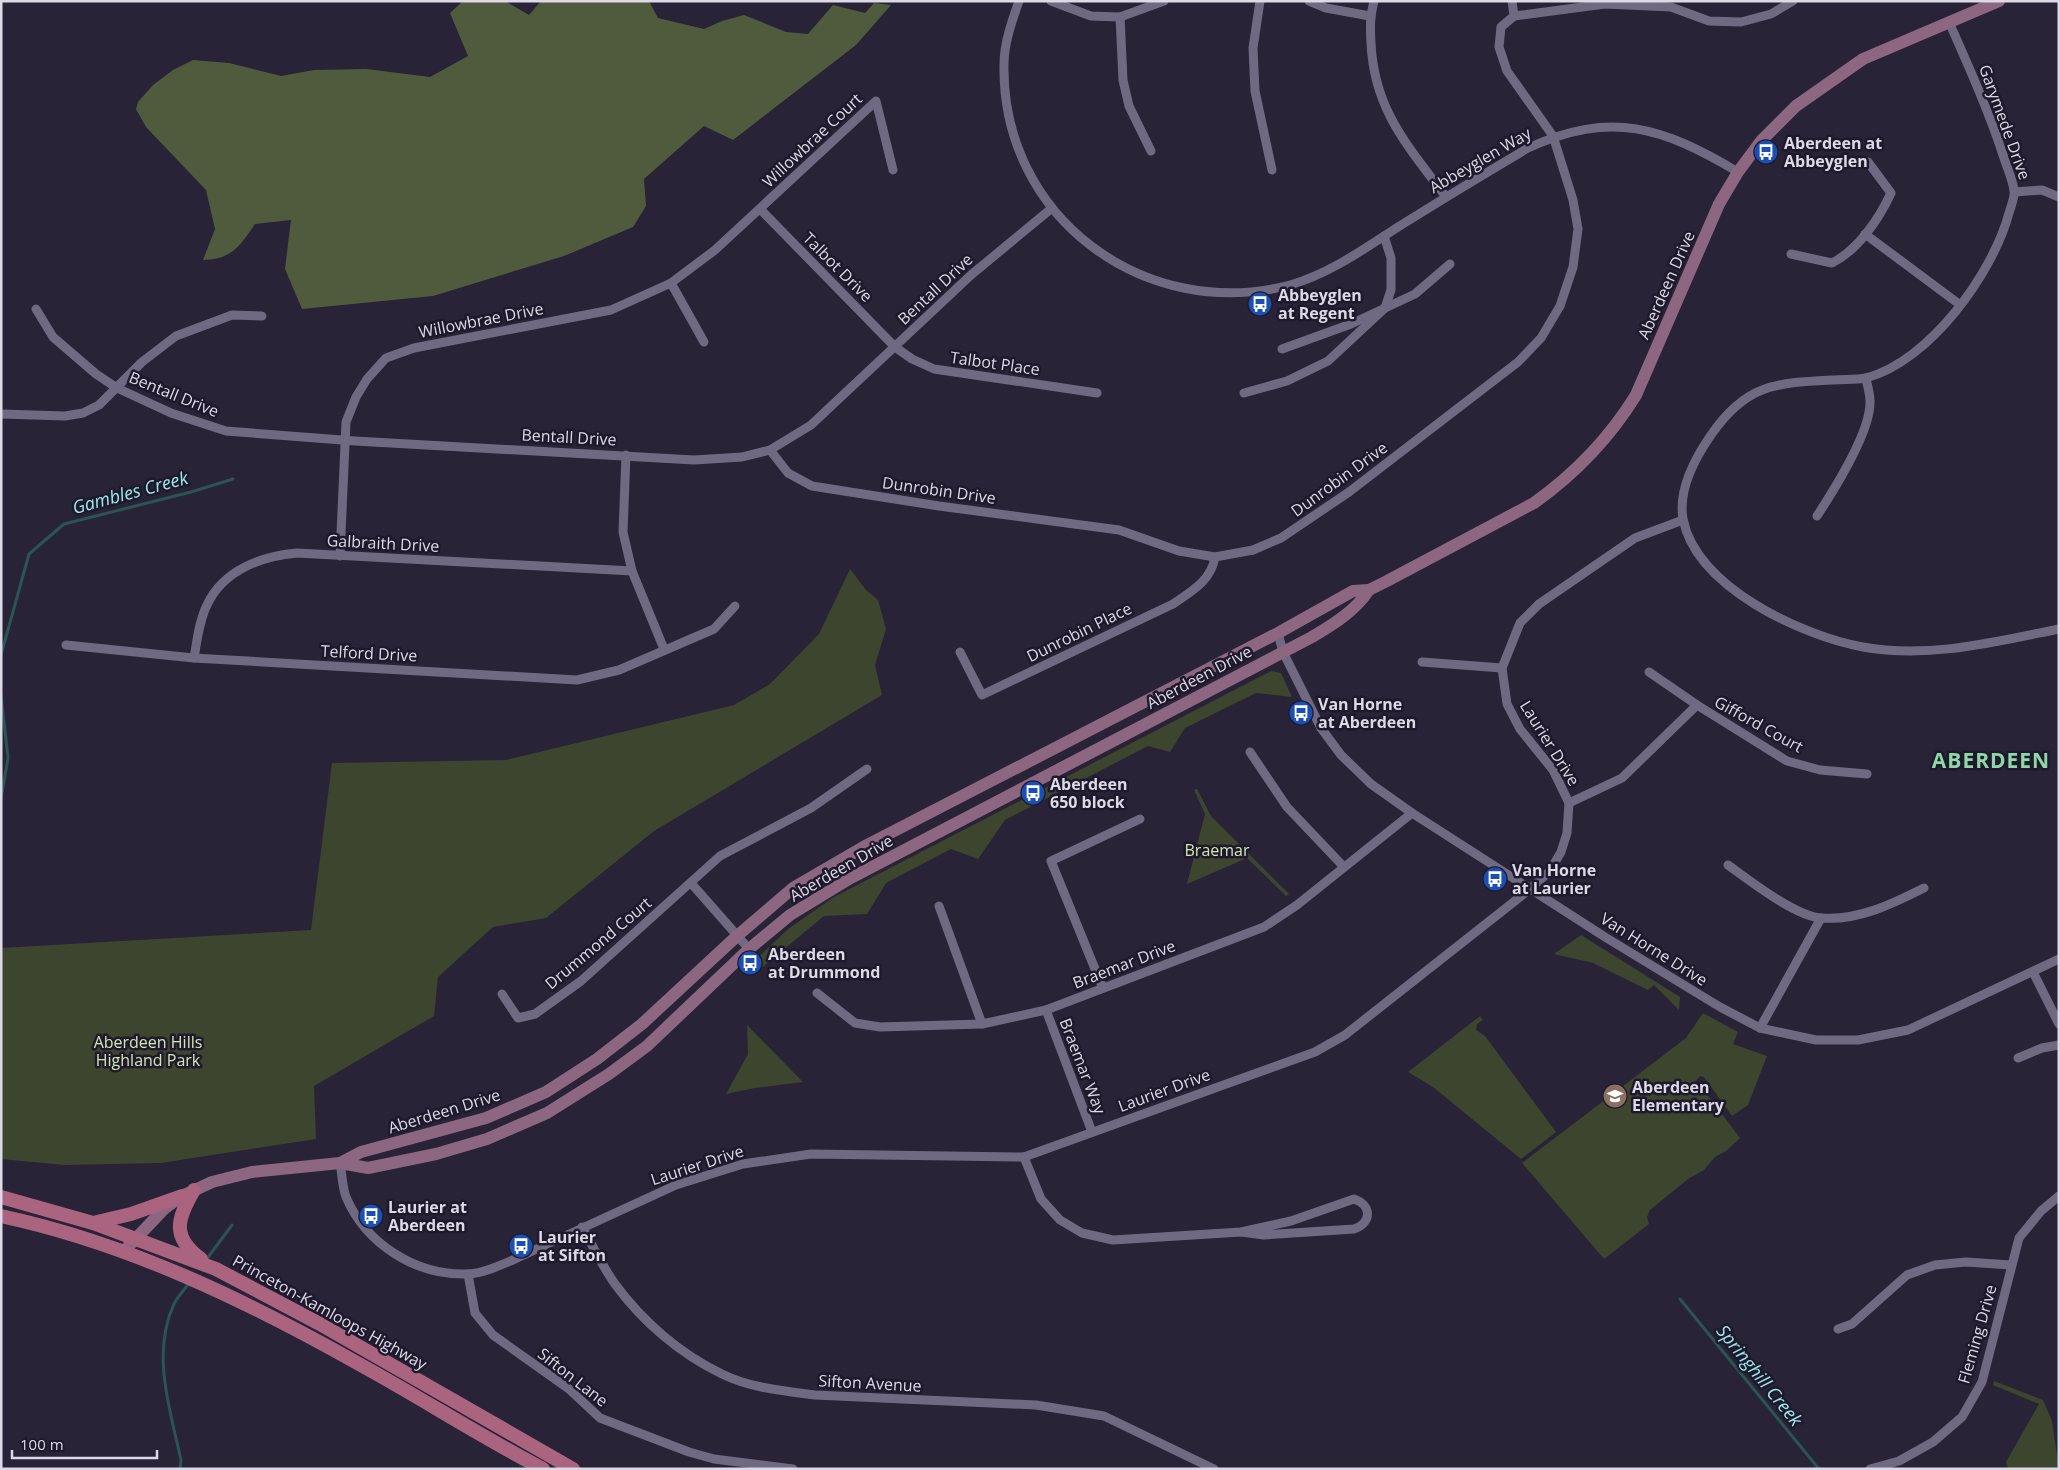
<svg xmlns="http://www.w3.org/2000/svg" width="2060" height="1470" font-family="'Open Sans',sans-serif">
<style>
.green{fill:#3d452e}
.forest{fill:#505b3e}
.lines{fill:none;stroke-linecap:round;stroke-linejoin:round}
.stream{stroke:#2a5455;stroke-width:3}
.street{stroke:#6f6a81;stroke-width:9}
.secondary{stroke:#8d6781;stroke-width:12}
.primary{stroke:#ab6480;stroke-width:14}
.labels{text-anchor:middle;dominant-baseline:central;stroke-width:5;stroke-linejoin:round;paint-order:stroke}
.street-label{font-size:16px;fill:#dddae7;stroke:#1e192c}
.poi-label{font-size:16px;font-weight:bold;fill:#dddae7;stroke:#1e192c;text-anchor:start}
.park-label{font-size:16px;fill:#d2e7af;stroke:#1e192c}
.water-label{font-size:18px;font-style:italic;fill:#9ae9ea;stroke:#1e192c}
.district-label{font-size:21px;font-weight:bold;letter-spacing:1px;fill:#8ed7a6;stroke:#1e192c}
</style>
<rect width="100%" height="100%" fill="#282336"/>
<!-- green -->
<g class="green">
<path d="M850,569L866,590L878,600L886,629L875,665L882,695L654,831L546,918L493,927L438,977L434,1016L314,1086L316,1139L161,1163L64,1165L1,1159V948L311,930L332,763L506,760L734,705L770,684L819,634Z"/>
<path d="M1271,671L1281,673L1292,697L1256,693L1185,728L1170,752L1148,746L1005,820L978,859L951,849L886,883L867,914L824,916L753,975L747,968L788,929L834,897Z"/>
<path d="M1197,789L1211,816L1289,894L1286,896L1247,858L1187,884L1205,814L1194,790Z"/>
<path d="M1581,935L1680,997L1679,1010L1654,985L1648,990L1593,963L1554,954Z"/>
<path d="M1703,1013L1738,1032L1733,1044L1767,1056L1748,1105L1732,1116L1704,1077L1700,1076L1694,1083L1709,1097L1740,1138L1726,1151L1715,1157L1704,1170L1688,1179L1650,1210L1647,1217L1649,1224L1604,1259L1522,1163L1686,1038Z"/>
<path d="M1480,1016L1483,1020L1477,1024L1476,1030L1485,1036L1556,1132L1521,1159L1433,1087L1408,1072Z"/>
<path d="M747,1025L803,1082L755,1088L726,1094L748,1054Z"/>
<path d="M1994,1381L2043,1400L2052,1421L2059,1469H2008L2006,1462L2039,1404L1993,1385Z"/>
</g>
<!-- forest -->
<path class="forest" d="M463,1H505L529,15L541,1H649L658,18L704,29L722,21L744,15L786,32L808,34L833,5L865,13L874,3L891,5L856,45L733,140L704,126L644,179L646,206L633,227L564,256L433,296L302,309L285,269L291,220L255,224C239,247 232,259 203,260L215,229L206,190L146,127L136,109L138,102L153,85L173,70L193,60L229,63L281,76L314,70L366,69L430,77L468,56L450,13Z"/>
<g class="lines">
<!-- stream -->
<g class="stream">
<path d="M1,655L29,554L64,524L191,492L233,479"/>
<path d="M1,695L8,758L1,799"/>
<path d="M206,1260L232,1225"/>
<path d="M1680,1299L1819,1469"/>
<path d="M180,1469L181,1460C170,1409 151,1353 174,1304C178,1296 185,1289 190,1282"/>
</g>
<!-- street -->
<g class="street">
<path d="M1019,1C1012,21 1004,43 1004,64C1001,217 1145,323 1290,285C1329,274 1364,249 1398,227C1441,200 1484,174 1528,148C1612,110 1662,127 1738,172"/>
<path d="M1051,1L1091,16L1120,17L1164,1"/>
<path d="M1260,1L1253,48L1255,91L1272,170"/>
<path d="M1309,1L1326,8L1370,16"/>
<path d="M1374,1C1370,16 1370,27 1371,43C1374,110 1408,146 1446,197"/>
<path d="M1512,1L1514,16"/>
<path d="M1514,16L1605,4L1671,7L1709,21L1741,22L1771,14L1793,1"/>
<path d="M1120,17L1123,80L1129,106L1151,151"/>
<path d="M1949,22C1969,67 1989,112 2004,158C2007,168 2013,180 2014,191C2015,197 2011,206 2009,213C1993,273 1930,361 1866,378C1856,380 1843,379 1833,380C1775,383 1746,384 1711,435C1695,458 1678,490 1683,519C1696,587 1802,636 1863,647C1928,659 1995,642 2059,629"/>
<path d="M2015,192L2042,190L2059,197"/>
<path d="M760,209L895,347L912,359L934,369L1097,393"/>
<path d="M1865,234L1959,304"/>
<path d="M1791,254L1832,263C1858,250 1879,219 1891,193L1868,162"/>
<path d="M671,283L704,342"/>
<path d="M36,309L53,337L96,374L117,388L171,413L226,431L355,441L694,460L742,457L770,450L811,425L971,275L1052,208"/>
<path d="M1282,349L1351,324L1415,294L1450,264"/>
<path d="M1244,393L1287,381L1328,361L1385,308L1391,290V258L1384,236"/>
<path d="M1,414L65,416L83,413L99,405L142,362L176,336L232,315L262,316"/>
<path d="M770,450L788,473L812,486L939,506L1119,530L1179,551L1215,557L1253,550L1281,538L1349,492L1518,362L1541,338L1560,306L1573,267L1578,229L1573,200L1553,136L1507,71L1499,47L1501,27L1514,16"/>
<path d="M626,455L623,532L632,571L664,649"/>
<path d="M1817,516C1834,490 1871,431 1870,401C1870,393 1867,385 1866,378"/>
<path d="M340,556L346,422L356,397L367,379L386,358L414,348L611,310L671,283L715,250L876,101L893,170"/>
<path d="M1278,633L1283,652L1321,728L1341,755L1371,784L1412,813L1605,937L1720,1007L1760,1028L1816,1040H1858L1908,1030L2059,959"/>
<path d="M66,645L194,658L577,680L619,670L714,629L735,606"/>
<path d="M960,652L982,695L1173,604C1192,591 1211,581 1215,557"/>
<path d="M194,658C197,641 199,621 207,605C223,570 262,556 297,553L632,571"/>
<path d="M1422,662L1502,668"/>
<path d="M1649,672L1697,705L1787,761L1820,770L1867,774"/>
<path d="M1250,752L1287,807L1344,867"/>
<path d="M1569,803L1622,778L1697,705"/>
<path d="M1728,865C1750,881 1795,916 1821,918C1858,921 1892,904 1924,888"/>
<path d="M691,883L749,949"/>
<path d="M939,906L982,1024"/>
<path d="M2033,972L2059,1024"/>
<path d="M1102,986L1051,861L1140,819"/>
<path d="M817,993L855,1023L880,1027L982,1024L1046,1010L1264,927L1297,905L1412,813"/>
<path d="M502,994L518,1018L535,1014L581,981L720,856L811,808L867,769"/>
<path d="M1046,1010L1092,1132"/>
<path d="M1760,1028L1821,918"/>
<path d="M2018,1058L2042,1048L2059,1045"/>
<path d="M1024,1157L1041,1199L1060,1220L1082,1233L1113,1240L1241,1232L1291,1221L1354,1199C1372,1205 1372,1223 1354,1229L1264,1235L1241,1232"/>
<path d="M340,1163C342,1173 342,1186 346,1197C366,1244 416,1276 468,1274C484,1273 501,1265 515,1259L676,1185L743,1164L811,1154L1024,1157L1315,1052L1345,1035L1530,889L1550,871L1561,852L1567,833L1569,803L1553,770L1520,729L1507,704L1502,668L1520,623L1539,604L1635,538L1683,520"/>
<path d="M582,1227C593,1246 602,1266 615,1284C642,1321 680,1354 722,1374C750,1388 784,1391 815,1395L1036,1405L1104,1416L1214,1469"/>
<path d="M468,1274L475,1313L493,1335L569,1389L600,1418L689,1452L714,1459L793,1469"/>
<path d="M1838,1329L1852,1324L1907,1275L1935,1265L1966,1262L2011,1265"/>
<path d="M1870,1469L1899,1461L1933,1442L1962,1417L1982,1382L2019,1238L2041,1211L2059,1196"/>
</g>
<!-- secondary -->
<g class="secondary">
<path d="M340,1163L361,1152L486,1118L546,1092L597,1059L642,1024L737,936L793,888L867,845L1278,633L1353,591L1369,590L1387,581L1534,503C1576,473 1609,439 1636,395L1719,204L1738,172L1761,141L1796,106L1863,59L1999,1"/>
<path d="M123,1252L164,1209L182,1196L212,1182L252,1172L340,1163L368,1168L436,1154L487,1139L547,1113L609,1074L647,1046L749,949L790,915L849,879L1312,637C1334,624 1355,611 1369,590"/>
</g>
<!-- primary -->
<g class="primary">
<path d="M194,1190C177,1219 171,1237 201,1259"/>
<path d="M1,1197L93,1223L216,1269L320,1324L573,1469"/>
<path d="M1,1216C128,1243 247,1301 359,1364C421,1398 480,1436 543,1469"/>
<path d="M93,1223L131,1214L182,1196"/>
</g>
</g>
<!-- icons -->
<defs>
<symbol id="bus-disc" viewBox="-11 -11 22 22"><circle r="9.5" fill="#1a4fb4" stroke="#1e192c"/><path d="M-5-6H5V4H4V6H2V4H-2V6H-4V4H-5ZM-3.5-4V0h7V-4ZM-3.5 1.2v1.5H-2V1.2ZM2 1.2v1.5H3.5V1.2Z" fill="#fff"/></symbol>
<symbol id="school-disc" viewBox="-11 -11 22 22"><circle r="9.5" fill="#8d6e63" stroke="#1e192c"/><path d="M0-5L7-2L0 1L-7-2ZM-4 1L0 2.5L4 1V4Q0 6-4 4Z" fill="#fff"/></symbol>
</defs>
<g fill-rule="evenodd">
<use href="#bus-disc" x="1752" y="138" width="28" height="28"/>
<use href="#bus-disc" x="1246" y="290" width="28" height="28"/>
<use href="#bus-disc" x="1287" y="699" width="28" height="28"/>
<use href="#bus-disc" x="1019" y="779" width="28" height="28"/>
<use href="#bus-disc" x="1481" y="865" width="28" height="28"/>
<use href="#bus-disc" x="736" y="949" width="28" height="28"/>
<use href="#school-disc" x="1601" y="1082" width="28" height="28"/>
<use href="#bus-disc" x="357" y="1202" width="28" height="28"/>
<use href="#bus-disc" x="507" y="1232" width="28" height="28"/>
</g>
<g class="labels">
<!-- street labels -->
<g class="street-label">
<text transform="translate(2005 122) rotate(70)">Garymede Drive</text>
<text transform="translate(812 140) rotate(-43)">Willowbrae Court</text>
<text transform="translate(1480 160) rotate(-30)">Abbeyglen Way</text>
<text transform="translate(838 267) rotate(45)">Talbot Drive</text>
<text transform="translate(1666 285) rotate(-66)">Aberdeen Drive</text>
<text transform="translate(935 289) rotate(-43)">Bentall Drive</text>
<text transform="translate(481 320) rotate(-11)">Willowbrae Drive</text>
<text transform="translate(995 363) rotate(8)">Talbot Place</text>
<text transform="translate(174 394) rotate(22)">Bentall Drive</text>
<text transform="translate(569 437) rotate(3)">Bentall Drive</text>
<text transform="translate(1339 479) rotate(-36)">Dunrobin Drive</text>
<text transform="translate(939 490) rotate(8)">Dunrobin Drive</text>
<text transform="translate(383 543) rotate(3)">Galbraith Drive</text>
<text transform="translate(1079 632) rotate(-26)">Dunrobin Place</text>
<text transform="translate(369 653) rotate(3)">Telford Drive</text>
<text transform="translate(1199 677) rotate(-28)">Aberdeen Drive</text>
<text transform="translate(1759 724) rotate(29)">Gifford Court</text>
<text transform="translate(1550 743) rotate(58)">Laurier Drive</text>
<text transform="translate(841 868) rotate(-30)">Aberdeen Drive</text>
<text transform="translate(598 943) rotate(-40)">Drummond Court</text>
<text transform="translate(1654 949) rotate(32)">Van Horne Drive</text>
<text transform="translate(1124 964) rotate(-21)">Braemar Drive</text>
<text transform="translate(1083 1066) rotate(69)">Braemar Way</text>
<text transform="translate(1164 1090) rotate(-20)">Laurier Drive</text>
<text transform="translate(444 1111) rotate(-17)">Aberdeen Drive</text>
<text transform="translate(697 1165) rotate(-18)">Laurier Drive</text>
<text transform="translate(330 1312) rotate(29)">Princeton-Kamloops Highway</text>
<text transform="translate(1977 1334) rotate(-74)">Fleming Drive</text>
<text transform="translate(573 1377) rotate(38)">Sifton Lane</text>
<text transform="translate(870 1383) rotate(3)">Sifton Avenue</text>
</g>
<!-- poi labels -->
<g class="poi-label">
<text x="1784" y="143">Aberdeen at<tspan x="1784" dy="18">Abbeyglen</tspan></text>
<text x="1278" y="295">Abbeyglen<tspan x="1278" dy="18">at Regent</tspan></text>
<text x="1318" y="704">Van Horne<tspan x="1318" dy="18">at Aberdeen</tspan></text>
<text x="1050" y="784">Aberdeen<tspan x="1050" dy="18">650 block</tspan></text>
<text x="1512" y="870">Van Horne<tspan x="1512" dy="18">at Laurier</tspan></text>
<text x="768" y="954">Aberdeen<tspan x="768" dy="18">at Drummond</tspan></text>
<text x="1632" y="1087">Aberdeen<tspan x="1632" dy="18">Elementary</tspan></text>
<text x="388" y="1207">Laurier at<tspan x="388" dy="18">Aberdeen</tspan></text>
<text x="538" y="1237">Laurier<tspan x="538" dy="18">at Sifton</tspan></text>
</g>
<!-- park labels -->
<g class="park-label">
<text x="1217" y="850">Braemar</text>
<text x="148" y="1042">Aberdeen Hills<tspan x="148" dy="18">Highland Park</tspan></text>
</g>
<!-- water labels -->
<g class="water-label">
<text transform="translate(130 492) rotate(-15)">Gambles Creek</text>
<text transform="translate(1760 1375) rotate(51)">Springhill Creek</text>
</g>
<!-- district labels -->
<g class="district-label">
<text x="1991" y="760">ABERDEEN</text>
</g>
</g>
<!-- border -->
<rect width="2060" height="1470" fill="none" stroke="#dddae7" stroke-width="5"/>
<!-- scale -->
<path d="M12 1450v8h145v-8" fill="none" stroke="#dddae7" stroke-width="2.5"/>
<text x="20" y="1450" font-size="15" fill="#dddae7" stroke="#1e192c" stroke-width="4" paint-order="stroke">100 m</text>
</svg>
